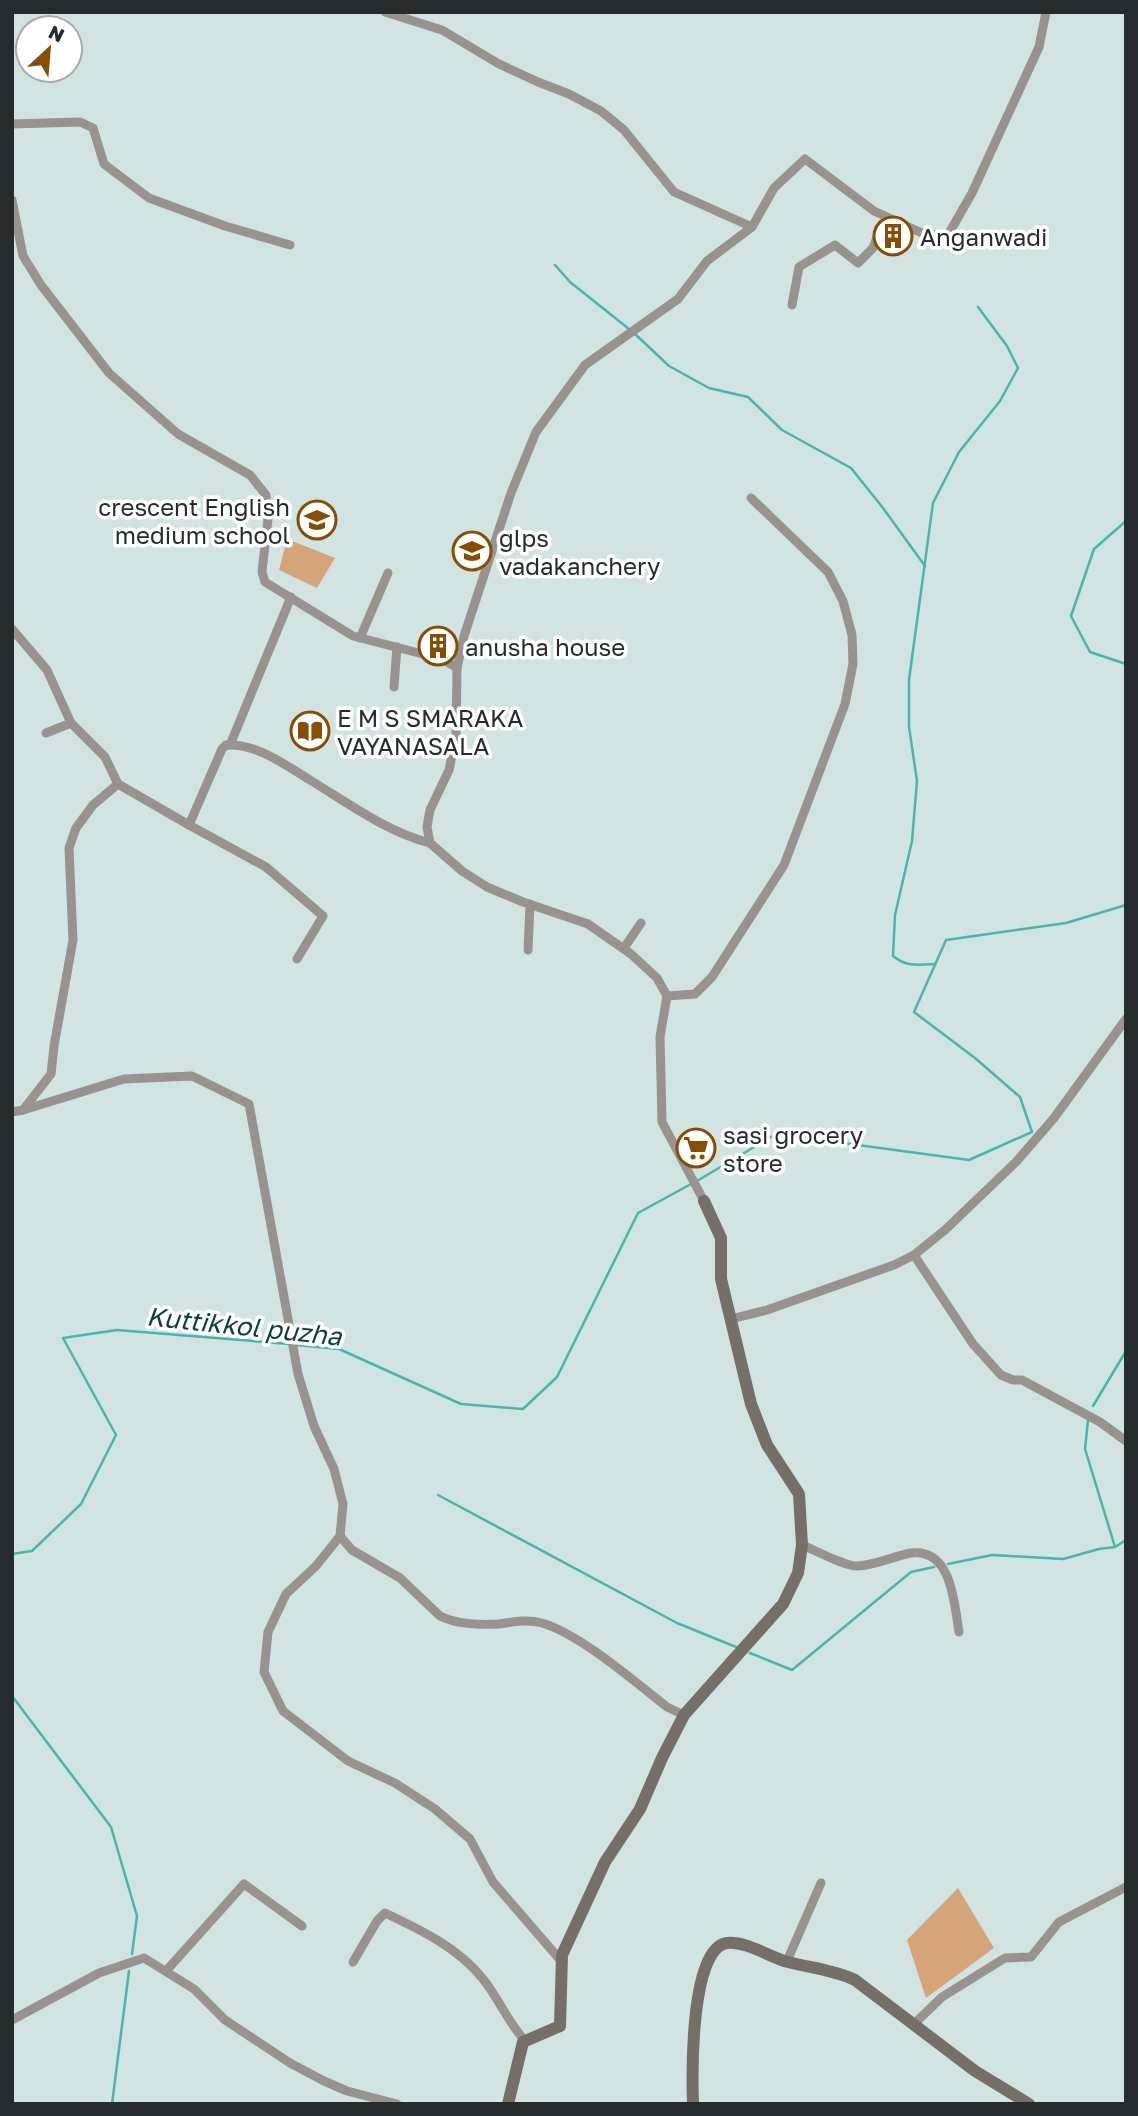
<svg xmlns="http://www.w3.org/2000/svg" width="1138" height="2116" font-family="'Golos Text',sans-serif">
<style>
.green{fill:#d5a57a}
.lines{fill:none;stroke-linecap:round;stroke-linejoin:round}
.stream{stroke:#47b7a9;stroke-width:2.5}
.street{stroke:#98938f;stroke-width:9}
.secondary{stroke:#766f68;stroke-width:12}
.labels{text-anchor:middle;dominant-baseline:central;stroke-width:7;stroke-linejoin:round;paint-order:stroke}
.poi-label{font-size:24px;fill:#252c2b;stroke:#fff;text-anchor:start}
.water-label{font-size:26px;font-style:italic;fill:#0c3f39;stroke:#fff}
</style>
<rect width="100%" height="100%" fill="#d2e4e1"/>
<!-- green -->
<g class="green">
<path d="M287,539L335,558L317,588L279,570Z"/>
<path d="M958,1888L994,1948L926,1998L907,1940Z"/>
</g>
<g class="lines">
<!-- stream -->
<g class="stream">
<path d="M555,265L570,282L629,329"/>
<path d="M634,333L669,366L709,388L748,397L782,430L851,468L883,508L925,566"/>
<path d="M1126,521L1094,549L1071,616L1090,652L1126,664"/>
<path d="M935,964C919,965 906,967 893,956L895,915L912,841L917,781L909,727V680L933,503L959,452L1000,401L1018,368L1007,346L978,307"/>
<path d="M697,1181L776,1134L969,1160L1032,1132L1020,1097L975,1058L914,1012L946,940L1066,923L1126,905"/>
<path d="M296,1345L339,1349L461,1404L523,1409L557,1377L638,1213L691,1184"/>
<path d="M1093,1406L1126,1351"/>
<path d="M438,1495L677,1623L736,1647"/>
<path d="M1115,1547L1126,1540"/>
<path d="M12,1554L32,1551L81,1504L116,1435L63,1338L117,1330L289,1344"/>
<path d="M948,1564L992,1555L1063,1559L1099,1549L1115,1547L1085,1449L1088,1420"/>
<path d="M750,1653L792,1670L911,1572L934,1567"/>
<path d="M12,1696L111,1827L137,1916L132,1954"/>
<path d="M112,2104L129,1971"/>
</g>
<!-- street -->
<g class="street">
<path d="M385,12L442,30L499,64L538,82L569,94L601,111L624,130L674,192L752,227"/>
<path d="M12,124L80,122L93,128L104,164L149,198L225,226L290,245"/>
<path d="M12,200L23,256L41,285L109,373L178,434L250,475L266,495L268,519L262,572L265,582L353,636L442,659L457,668L456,736L449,770L430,810L427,827L430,843L462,871L487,887L523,902L588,924L631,954L657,978L667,996L660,1037L662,1122L704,1201"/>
<path d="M792,305L799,267L835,245L858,263L873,248L882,224L895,221"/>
<path d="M12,629L47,670L71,723L105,757L118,784"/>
<path d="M360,638L388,573"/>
<path d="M457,668L464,636L511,493L536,432L585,365L678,299L707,261L752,227L774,188L805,159L874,211L924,234L948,235L972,193L1039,47L1046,12"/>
<path d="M394,687L397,647"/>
<path d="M46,733L71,723"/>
<path d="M230,745L291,597"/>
<path d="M189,825L266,867L323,916L297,959"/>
<path d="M624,948L641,923"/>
<path d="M528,950L530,904"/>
<path d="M667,996L695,994L712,977L784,865L845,704L853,664L852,635L843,601L828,572L751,498"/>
<path d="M23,1110L124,1079L192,1076L249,1104L298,1374L314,1426L334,1469L343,1504L340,1536L316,1566L286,1594L268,1632L264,1672L283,1711L348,1761L395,1783L435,1809L470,1839L493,1882L562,1962"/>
<path d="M12,1112L23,1110L51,1074L54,1046L73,940L69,848L76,828L93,805L118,784L189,825L222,749L226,745C257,743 285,765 310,780C348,803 387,832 430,843"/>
<path d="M914,1255L973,1344L1001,1375L1013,1380H1022L1100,1422L1126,1441"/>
<path d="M731,1319L767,1310L894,1265L914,1255L945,1230L1016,1162L1054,1118L1126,1019"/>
<path d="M340,1536L352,1550L400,1578L440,1616C456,1624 481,1625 499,1624C513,1622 527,1619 542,1623C580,1634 635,1682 667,1707L684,1715"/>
<path d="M802,1545C815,1550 846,1567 858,1566C876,1565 894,1556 911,1553C952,1548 954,1603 959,1632"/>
<path d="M787,1961L821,1883"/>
<path d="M353,1962L377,1921L385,1913C419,1929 459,1948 483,1979C499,1999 508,2022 525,2041"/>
<path d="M166,1971L244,1884L302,1926"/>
<path d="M12,2020L99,1973L144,1958L194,1989L225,2020L290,2063L324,2081L347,2091L397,2104"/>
<path d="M913,2025L942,1997L1005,1958L1031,1957L1059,1922L1126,1887"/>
</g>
<!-- secondary -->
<g class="secondary">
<path d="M508,2104L523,2042L560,2026L562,1955L605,1862L640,1809L662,1758L684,1715L783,1604L798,1573L802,1545L799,1494L767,1445L751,1404L721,1279V1238L704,1201"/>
<path d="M693,2104C692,2075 690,1948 727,1943C747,1941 769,1957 788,1962C811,1968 834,1970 855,1980L975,2071L1029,2104"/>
</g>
</g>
<!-- icons -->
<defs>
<symbol id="building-ring" viewBox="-11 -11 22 22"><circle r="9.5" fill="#fff" stroke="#874d04" stroke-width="1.5"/><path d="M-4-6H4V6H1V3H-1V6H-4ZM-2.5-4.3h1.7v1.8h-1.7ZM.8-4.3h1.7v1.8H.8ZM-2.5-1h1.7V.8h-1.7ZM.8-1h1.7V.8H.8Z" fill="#874d04"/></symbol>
<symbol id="school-ring" viewBox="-11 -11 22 22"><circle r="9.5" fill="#fff" stroke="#874d04" stroke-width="1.5"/><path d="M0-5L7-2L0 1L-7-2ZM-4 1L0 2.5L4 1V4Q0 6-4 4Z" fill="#874d04"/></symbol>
<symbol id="library-ring" viewBox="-11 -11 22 22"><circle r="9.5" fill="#fff" stroke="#874d04" stroke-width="1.5"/><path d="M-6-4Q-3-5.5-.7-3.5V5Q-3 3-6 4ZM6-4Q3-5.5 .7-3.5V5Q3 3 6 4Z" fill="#874d04"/></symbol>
<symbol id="supermarket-ring" viewBox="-11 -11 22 22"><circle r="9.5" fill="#fff" stroke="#874d04" stroke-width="1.5"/><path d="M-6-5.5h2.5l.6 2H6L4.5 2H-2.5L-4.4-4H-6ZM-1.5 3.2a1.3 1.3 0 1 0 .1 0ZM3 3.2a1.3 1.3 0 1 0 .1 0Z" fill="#874d04"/></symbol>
</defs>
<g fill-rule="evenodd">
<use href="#building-ring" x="871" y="214" width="44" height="44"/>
<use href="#school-ring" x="295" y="498" width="44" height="44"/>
<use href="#school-ring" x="450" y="529" width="44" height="44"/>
<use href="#building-ring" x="416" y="624" width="44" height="44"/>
<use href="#library-ring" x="288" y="709" width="44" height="44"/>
<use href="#supermarket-ring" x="674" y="1126" width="44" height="44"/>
</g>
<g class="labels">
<!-- poi labels -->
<g class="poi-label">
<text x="920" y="236">Anganwadi</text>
<text x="290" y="506" text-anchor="end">crescent English<tspan x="290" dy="28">medium school</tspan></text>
<text x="499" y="537">glps<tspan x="499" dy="28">vadakanchery</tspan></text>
<text x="465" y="646">anusha house</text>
<text x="337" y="717">E M S SMARAKA<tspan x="337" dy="28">VAYANASALA</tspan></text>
<text x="723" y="1134">sasi grocery<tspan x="723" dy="28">store</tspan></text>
</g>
<!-- water labels -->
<g class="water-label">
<text transform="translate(244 1326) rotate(6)">Kuttikkol puzha</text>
</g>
</g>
<!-- border -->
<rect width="1138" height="2116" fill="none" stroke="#252c2b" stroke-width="28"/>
<!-- north arrow -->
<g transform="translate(49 49) rotate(26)"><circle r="33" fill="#ffffff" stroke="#a8abaa" stroke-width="2"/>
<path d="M0-5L12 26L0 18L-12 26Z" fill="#874d04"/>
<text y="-10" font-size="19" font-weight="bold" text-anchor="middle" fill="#252c2b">N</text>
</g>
</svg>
